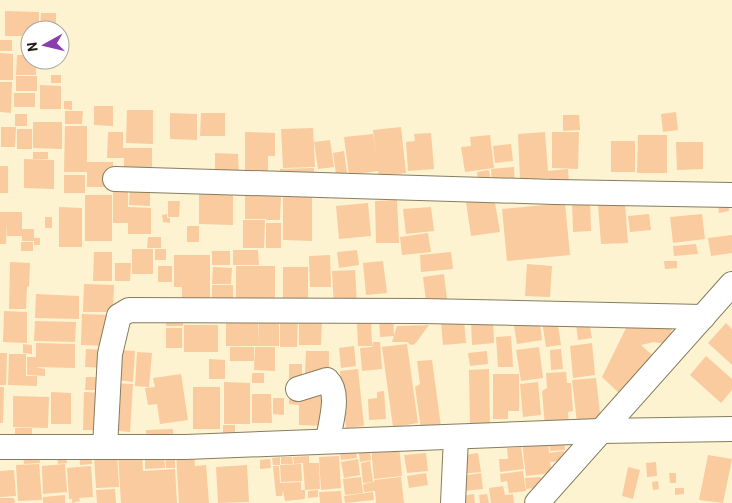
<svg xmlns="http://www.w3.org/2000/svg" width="732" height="503" font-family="Barlow,sans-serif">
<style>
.building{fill:#f9cb9f}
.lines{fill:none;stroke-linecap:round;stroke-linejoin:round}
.minor-casing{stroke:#867d5e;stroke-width:26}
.minor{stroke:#fff;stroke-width:24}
</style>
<rect width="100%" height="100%" fill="#fdf3d0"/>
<!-- building -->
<g class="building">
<path d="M5,11L39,12V30H30V36H5Z"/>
<path d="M41,13H56V30H40Z"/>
<rect x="21" y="37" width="9" height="15"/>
<rect x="0" y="40" width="12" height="11"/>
<path d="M0,53L13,54V80H0Z"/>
<path d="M17,55H30V60H36V75H16Z"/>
<rect x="51" y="75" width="10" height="8"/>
<rect x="16" y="76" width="21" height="15"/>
<path d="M0,82H12L11,113L0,112Z"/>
<path d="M40,85L61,86V109H40Z"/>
<rect x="14" y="93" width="21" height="14"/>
<path d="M64,101H72V110L64,109Z"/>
<path d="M94,106H113V126L94,125Z"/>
<path d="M127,110H153V144L126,143Z"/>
<path d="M65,111H83L82,124H65Z"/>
<path d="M676,112L678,130L663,132L661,114Z"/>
<path d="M170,113L197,114V140L170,139Z"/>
<path d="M201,113H225V136H200Z"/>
<rect x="15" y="114" width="12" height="12"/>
<path d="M563,115H579L580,130L563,131Z"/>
<path d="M33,122H62V149L33,148Z"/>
<path d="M65,126H87V162H113V187H87V172H64Z"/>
<path d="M1,127H16L15,147H1Z"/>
<path d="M401,127L406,173L379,176L378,171L349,175L344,137L373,134L376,155L373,130Z"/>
<path d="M313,128L315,167L283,168L281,129Z"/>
<rect x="17" y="129" width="15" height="20"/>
<path d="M108,132H123V148H152V175H124V158H107Z"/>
<path d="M245,132L275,133V156H268V173H245Z"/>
<path d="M545,132L548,171L568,169L569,184L550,186L549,178L520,180L518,134Z"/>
<path d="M552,132H579L578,169L552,168Z"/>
<path d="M431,133L434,169L408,171L406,142L415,141L414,134Z"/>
<path d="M490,135L494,168L465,172L461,147L471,146L470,137Z"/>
<path d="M638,135H667V173H637Z"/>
<path d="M330,140L334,167L318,169L314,142Z"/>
<rect x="611" y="141" width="24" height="31"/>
<path d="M676,142H703V169L677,170Z"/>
<path d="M511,144L513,161L495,163L493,146Z"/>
<path d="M344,151L348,180L337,181L333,153Z"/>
<rect x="33" y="152" width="15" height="7"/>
<path d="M215,153L238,154L239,175H215Z"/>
<path d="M24,159L54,160V189L24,188Z"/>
<rect x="0" y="166" width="8" height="27"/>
<path d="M514,167L515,186L492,188L491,169Z"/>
<path d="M314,168V181L280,183V169Z"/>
<path d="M489,170L491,181L478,182L477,172Z"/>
<rect x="64" y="175" width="21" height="18"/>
<path d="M130,187H150V206L129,205Z"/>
<path d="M113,188H128V207L151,208V234H128V223H113Z"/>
<path d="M199,192H233V225L199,224Z"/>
<path d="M245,193H266V196H281L280,220H266V200V219H245Z"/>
<rect x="85" y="195" width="27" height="46"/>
<path d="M283,197H312V241L283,240Z"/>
<path d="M494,197L500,232L471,236L466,202Z"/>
<path d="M397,200L399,243H376L375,201Z"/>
<path d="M168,201H180L179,217H168Z"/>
<path d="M572,201H590L591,231L573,232Z"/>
<path d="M368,203L371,236L339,239L336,206Z"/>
<path d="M565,203L570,255L507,261L502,209Z"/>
<path d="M728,203L729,211L719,213L718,204Z"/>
<path d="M625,204L628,243L601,244L598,205Z"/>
<path d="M59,207L82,208V247H59Z"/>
<path d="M431,207L434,231L406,234L403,209Z"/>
<path d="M0,212H22V229H34V238H40V245H34V241H22V236H7V222L6,244H0Z"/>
<path d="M167,214V218H170V223L163,222L162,215Z"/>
<path d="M649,214L651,230L630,232L628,216Z"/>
<path d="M702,214L705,239L673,243L670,217Z"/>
<rect x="45" y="217" width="7" height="11"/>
<path d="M243,220H265L264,248H243Z"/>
<rect x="266" y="223" width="15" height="25"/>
<rect x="187" y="226" width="12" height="16"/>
<path d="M428,233L431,252L402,255L400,237Z"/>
<path d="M732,235V253L711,256L708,238Z"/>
<path d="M148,237H161V248H147Z"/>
<rect x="21" y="242" width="12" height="9"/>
<path d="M696,244L698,254L674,256L673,246Z"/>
<rect x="132" y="249" width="21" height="25"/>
<rect x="155" y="249" width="11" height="11"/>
<path d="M233,250H258L259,265H233Z"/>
<path d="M357,250L359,265L339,268L337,252Z"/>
<rect x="212" y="251" width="18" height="14"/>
<path d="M94,252H112V281H93Z"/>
<path d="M451,252L453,269L421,272L420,255Z"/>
<path d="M174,255H210V304H182V287H174Z"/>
<path d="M330,255L331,287H310L309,256Z"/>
<path d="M383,261L387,293L366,295L363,263Z"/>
<path d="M664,261H677V268L665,269Z"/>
<path d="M10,262L30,263L29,286L27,287L26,309H9Z"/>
<path d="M115,263H131L130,281H115Z"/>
<path d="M527,264L552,266L550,297L525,296Z"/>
<rect x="158" y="266" width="14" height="16"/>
<rect x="236" y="266" width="39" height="41"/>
<path d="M213,267L232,268L231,284H212Z"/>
<rect x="283" y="267" width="25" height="37"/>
<path d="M355,270L357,305L334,307L332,271Z"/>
<path d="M444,274L447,299L426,301L423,277Z"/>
<path d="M84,284L114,285L113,312H83Z"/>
<rect x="212" y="285" width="21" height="22"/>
<path d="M36,294L79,296V319L35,318Z"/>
<path d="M4,311L27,312V343L3,342Z"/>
<rect x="166" y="313" width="17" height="13"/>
<path d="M259,313H279V346H258Z"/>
<path d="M280,313H298L297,347H280Z"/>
<path d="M82,314L111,315L110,346L81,345Z"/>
<path d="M258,314V346H226V321Z"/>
<path d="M393,315L394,336L380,337L379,316Z"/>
<path d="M539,316L542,340L517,344L513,320Z"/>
<path d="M299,317H322L321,345H299Z"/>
<path d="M557,319L561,345L546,347L542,321Z"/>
<path d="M464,320L466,343L443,345L441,322Z"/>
<path d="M493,320L494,343L472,345L471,321Z"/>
<path d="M35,321L76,322L75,342L34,341Z"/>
<path d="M589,322L592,338L578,340L576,324Z"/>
<path d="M629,322L673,324L669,345L654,342L641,345L652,355L619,393L602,377Z"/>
<path d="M357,323H371L372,346H358Z"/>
<path d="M726,323L732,329V365L708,343Z"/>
<rect x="184" y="325" width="34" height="27"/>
<path d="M429,325L415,344L411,345L407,342H392L397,326Z"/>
<rect x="166" y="328" width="16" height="20"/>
<path d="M511,336L513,367H498L496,337Z"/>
<path d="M373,342H380L382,369L362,371L360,348L372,347Z"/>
<path d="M36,343L75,344V368L35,367L45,369V376L27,375V357H36Z"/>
<path d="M592,343L595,375L573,378L570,346Z"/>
<path d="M23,344L32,345V354L23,353Z"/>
<path d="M407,344L418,423L393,427L382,347Z"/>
<path d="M354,346L356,366L341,368L339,348Z"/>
<rect x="230" y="347" width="24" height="14"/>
<path d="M255,347H275V371L254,370Z"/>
<path d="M539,347L543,378L521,381L516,350Z"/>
<path d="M86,349L105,350V368L85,367Z"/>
<path d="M561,349L563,369L551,370L550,350Z"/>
<path d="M120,350L135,351L133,382L118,380Z"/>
<path d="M306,351H329V374H305Z"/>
<path d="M487,351L488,364L470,366L468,353Z"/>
<path d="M137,352L152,353L149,387L135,386Z"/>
<path d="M0,353H7L6,385H0Z"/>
<path d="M9,354H26V376H37V386L8,385Z"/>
<path d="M706,356L732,379V390L721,403L690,375Z"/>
<path d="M209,359L225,360V379H209Z"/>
<path d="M432,360L441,427L421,429L415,387L420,384L417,361Z"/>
<rect x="289" y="364" width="13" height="15"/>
<path d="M358,369L364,426L346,428L340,371Z"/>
<path d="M489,369L490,427H470L469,370Z"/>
<path d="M566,372L567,383H571L573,411L568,412L569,425L545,427L542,391L547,388L546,373Z"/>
<rect x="252" y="373" width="12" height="10"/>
<path d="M181,374L188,420L160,424L157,404L148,405L145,388L155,387L153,378Z"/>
<path d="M493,374H519V411H508V419H493Z"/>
<path d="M86,377H99V390H85Z"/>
<path d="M596,378L601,422H577L572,380Z"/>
<path d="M224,382L250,383V424H224Z"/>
<path d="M538,382L541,415L523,417L520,384Z"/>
<path d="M112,383L133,384L130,432L108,430Z"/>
<path d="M0,387H4L3,423H0Z"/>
<rect x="193" y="387" width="27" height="42"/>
<path d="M289,391L326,392V426L299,425V405L289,404Z"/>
<path d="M384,391L386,419L369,420L368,399L377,398V392Z"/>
<path d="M51,392L71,393V424H51Z"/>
<path d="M84,392L105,393L104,430H83Z"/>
<path d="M252,394H271L272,423H252Z"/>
<path d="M13,396L49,397L48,428L13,427Z"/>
<path d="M273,398H284V415L273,414Z"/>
<rect x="223" y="425" width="12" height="10"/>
<path d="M15,428H32V440L15,439Z"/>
<path d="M173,429L174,443L147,444L146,430Z"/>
<path d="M548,439L549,453L564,451L565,461L550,462L552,473L526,476L522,442Z"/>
<path d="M564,440L565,450L550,451L549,442Z"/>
<path d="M355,445L357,458L341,460L339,447Z"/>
<path d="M369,445L371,460L360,462L358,446Z"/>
<path d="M399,445L402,476L374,479L371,448Z"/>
<path d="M521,447L524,469L500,472L499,459H508L507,448Z"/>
<path d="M91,451L92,464L80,465L79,452Z"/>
<path d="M194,452L195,466L206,465L209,503H179L176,453Z"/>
<path d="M117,453L119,487L96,488L94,455Z"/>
<path d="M142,453L143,471L175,469L177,503H121L118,454Z"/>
<path d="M165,453H175V468H166Z"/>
<path d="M426,453L428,471L407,473L404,455Z"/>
<path d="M478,453L481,472L462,474L459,456Z"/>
<path d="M39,454L40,463L24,464L23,455Z"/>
<path d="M57,454H66L67,463L58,464Z"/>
<path d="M164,455L165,468L145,469V457Z"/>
<path d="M708,455L732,459L723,503L699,500Z"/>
<path d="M309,456V463H319L320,489L305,490L303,463L294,464L293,457Z"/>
<path d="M339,456L341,488L321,490L319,457Z"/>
<path d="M280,457V465H273L272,458Z"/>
<path d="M281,457H292L293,464H281Z"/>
<path d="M270,459L271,468L260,469V460Z"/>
<path d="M358,459L360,475L344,478L341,462Z"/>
<path d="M370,461L373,482L363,483L361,463Z"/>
<path d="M656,462L657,476L647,477L646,463Z"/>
<path d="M39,464L42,500L18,501L16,465Z"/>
<path d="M65,464L67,492L43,494L42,466Z"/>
<path d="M301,464L302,481L281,482L280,465Z"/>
<path d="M247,465L249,502L218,503L216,467Z"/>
<path d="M91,466L93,497L79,498L80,501L72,503V499H69L67,468Z"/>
<path d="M273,466H279L280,483L301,482V490H305V499L285,501L283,490L282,496H276Z"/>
<path d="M628,467L640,470L633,499L622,496Z"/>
<path d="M14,470L16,496L0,497V471Z"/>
<path d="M523,471L526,491L509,493L507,481L501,482L500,474Z"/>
<path d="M426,473L428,485L409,488L407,476Z"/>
<path d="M481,473L483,489L463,491L461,476Z"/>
<path d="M669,473H676V483H670Z"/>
<path d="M361,477L363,493L345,495L343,479Z"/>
<path d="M401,477L404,503H376L375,491L364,492L363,484L374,482V480Z"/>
<path d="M541,477L542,487L526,489L525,478Z"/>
<path d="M658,481L659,489L653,490L652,482Z"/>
<path d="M503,486L505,495L513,494L514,503H491L489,488Z"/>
<path d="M675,488H684V494L675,495Z"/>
<path d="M115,489L116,503H97L96,490Z"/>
<path d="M318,490V497L308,498V491Z"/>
<path d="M341,491L342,503H320L319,492Z"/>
<path d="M373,492L374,500L345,503L344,496Z"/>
<path d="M474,494L475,503H457L456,497Z"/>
<path d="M487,494L489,503H480L479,495Z"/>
<path d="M65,495V503H43V497Z"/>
<path d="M0,498H14L15,503H0Z"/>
</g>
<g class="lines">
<defs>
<g id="minor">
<path d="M115,179L555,192L732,195"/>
<path d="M298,389L327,380C341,394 330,423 328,441"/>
<path d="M0,447H186L600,431L732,429"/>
<path d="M105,447L110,354L119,316L129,310L423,311L703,317"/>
<path d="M453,503L456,437"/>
<path d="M537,503L732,284"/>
</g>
</defs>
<!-- minor casing -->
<use href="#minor" class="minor-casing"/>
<!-- minor -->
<use href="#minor" class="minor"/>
</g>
<!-- north arrow -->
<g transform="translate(45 45) rotate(262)"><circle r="24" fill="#ffffff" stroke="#a6a5a0"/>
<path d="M0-4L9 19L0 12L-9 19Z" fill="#893daf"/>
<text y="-8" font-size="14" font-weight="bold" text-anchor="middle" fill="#211d11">N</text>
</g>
</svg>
